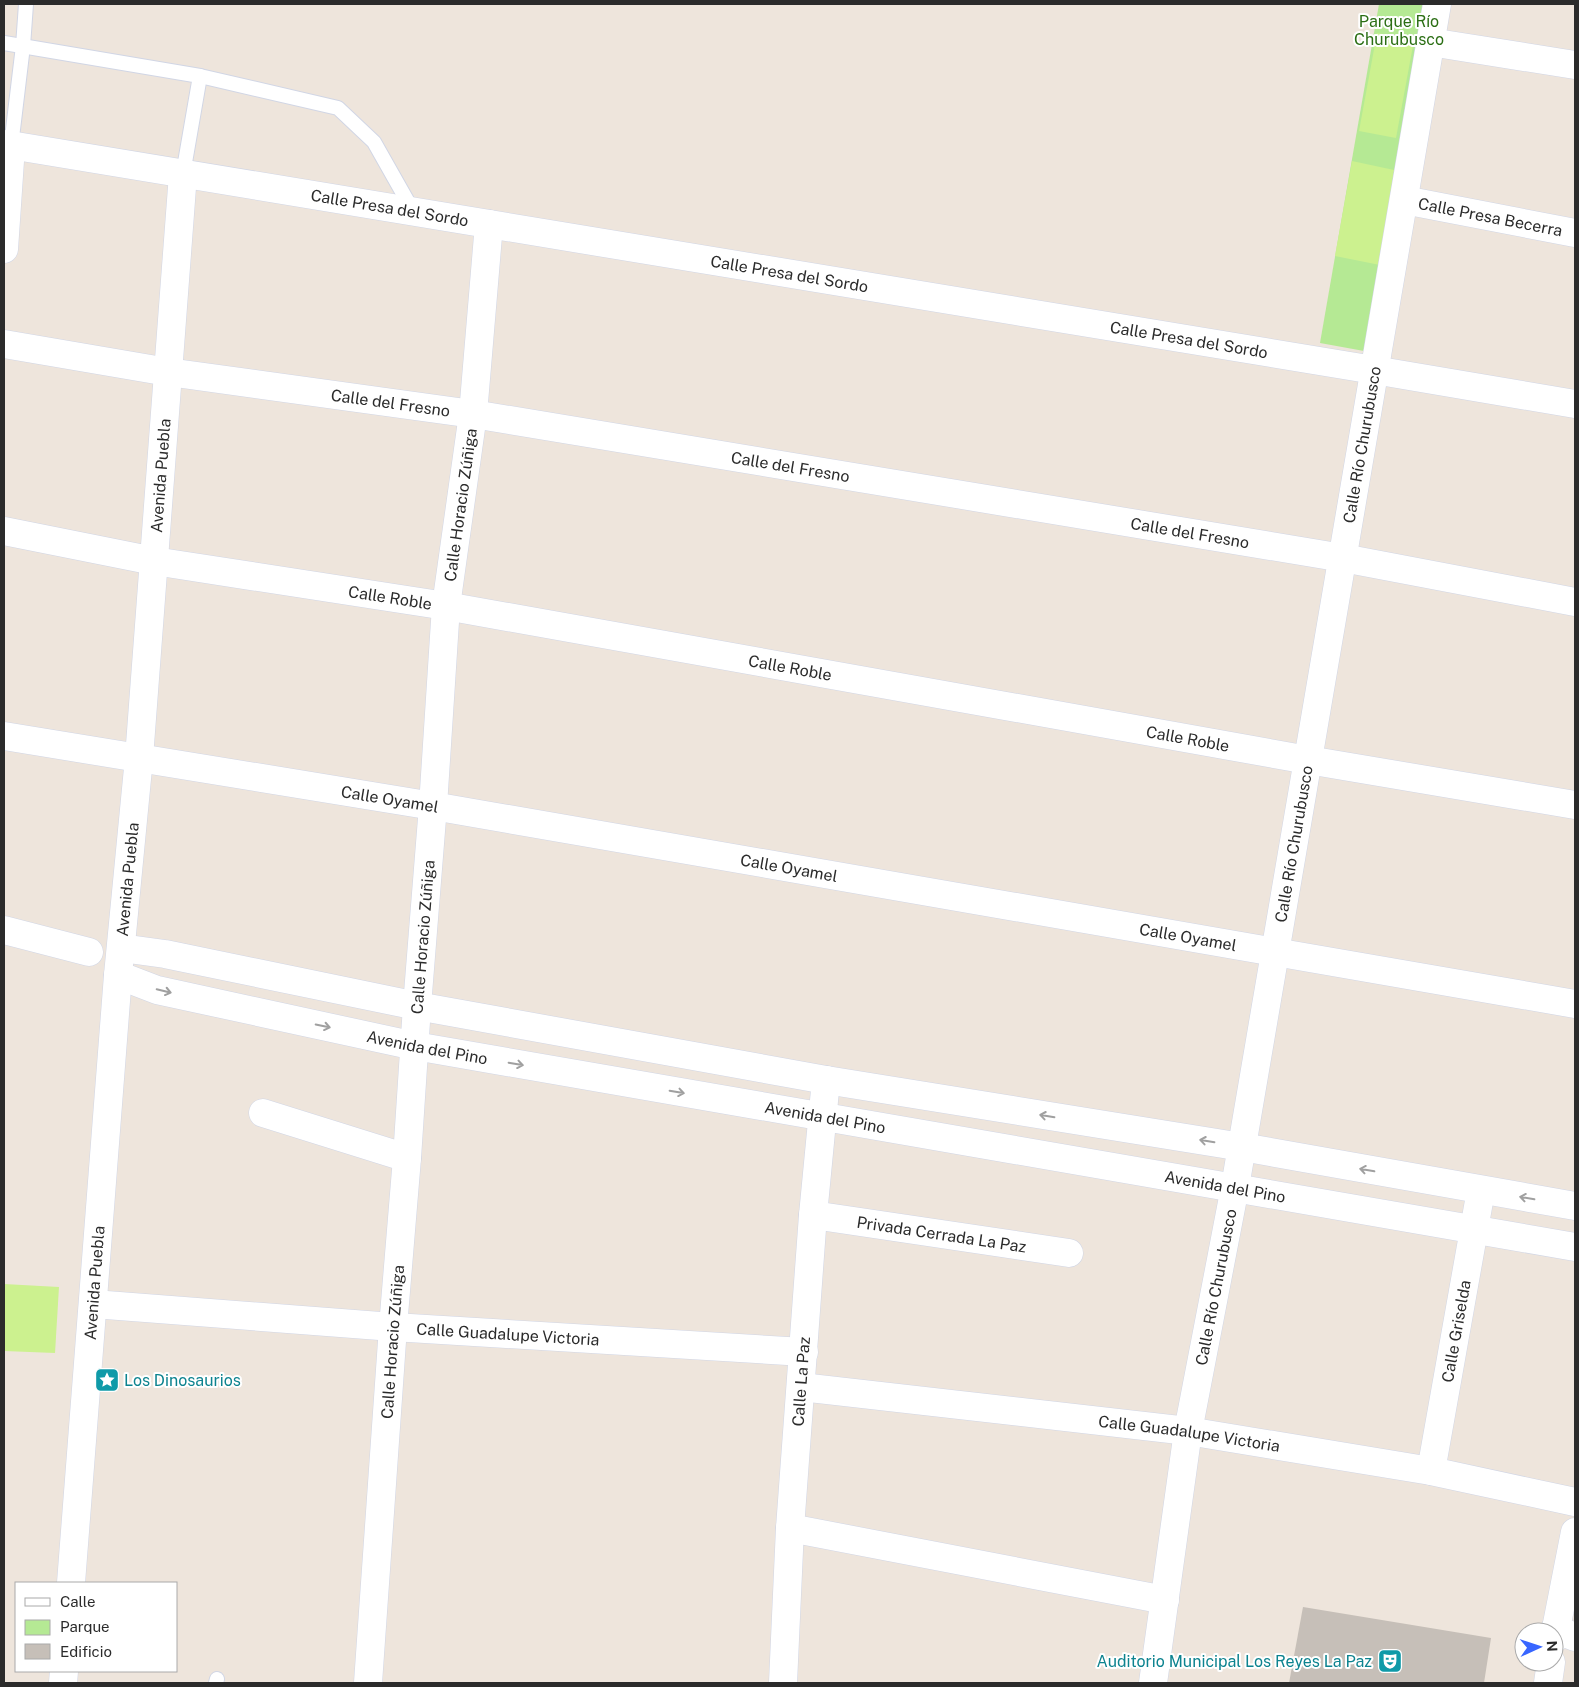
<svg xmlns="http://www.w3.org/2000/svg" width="1579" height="1687" font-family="'Public Sans',sans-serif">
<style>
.green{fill:#b5e994}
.pitch{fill:#ccf18f}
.building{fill:#c6bfb8}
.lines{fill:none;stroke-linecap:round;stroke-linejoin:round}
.service-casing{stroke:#d1d6e5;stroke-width:16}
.minor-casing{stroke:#d1d6e5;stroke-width:29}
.secondary-casing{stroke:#d1d6e5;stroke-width:29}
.service{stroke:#fff;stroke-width:14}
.minor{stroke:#fff;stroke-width:28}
.secondary{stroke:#fff;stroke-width:28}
.oneway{stroke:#a0a0a0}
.labels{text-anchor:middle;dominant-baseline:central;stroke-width:4;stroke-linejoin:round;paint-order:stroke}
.park-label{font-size:16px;fill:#2b6e14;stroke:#fff}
.street-label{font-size:16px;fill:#2b2b2b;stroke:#fff}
.culture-label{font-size:16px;fill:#0d838f;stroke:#fff;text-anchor:start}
</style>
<rect width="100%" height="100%" fill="#eee5dc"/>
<!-- green -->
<path class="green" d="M1379,4H1428L1364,351L1320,343Z"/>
<!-- pitch -->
<g class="pitch">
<path d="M1377,33L1414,40L1396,138L1359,131Z"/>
<path d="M1352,161L1394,170L1380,265L1335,256Z"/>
<path d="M4,1284L59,1287L55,1353L4,1351Z"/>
</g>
<!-- building -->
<path class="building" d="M1303,1607L1491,1638L1484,1683H1289Z"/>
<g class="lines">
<defs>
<g id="service">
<path d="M4,43L200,76L338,108L374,142L413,211"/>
<path d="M11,146L23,46L26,4"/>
<path d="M183,174L200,76"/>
<path d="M216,1683L217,1679"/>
</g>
<g id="minor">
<path d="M1430,42L1575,65"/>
<path id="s1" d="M4,144L1374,370L1575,404"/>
<path id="s2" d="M1404,200L1575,233"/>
<path d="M4,249L11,146"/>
<path id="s3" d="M4,344L168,372L473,414L1343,558L1575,602"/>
<path id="s4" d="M4,531L154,561L446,606L1308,760L1575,805"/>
<path id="s5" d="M4,736L433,806L1575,1004"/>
<path d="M263,1113L407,1158"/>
<path id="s6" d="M813,1215L1069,1253"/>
<path id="s7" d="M93,1304L393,1327L804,1352"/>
<path id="s8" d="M801,1387L1188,1431L1431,1471L1575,1502"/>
<path id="s9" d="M1431,1471L1481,1190"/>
<path d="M790,1528L1165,1600"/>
<path id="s10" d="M71,1583L118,975L139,758L183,174"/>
<path d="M1555,1629L1575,1637"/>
<path d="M63,1683L64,1671"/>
<path id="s11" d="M368,1683L393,1327L407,1158L417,1006L433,806L446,606L473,414L489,224"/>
<path id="s12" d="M783,1683L790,1528L813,1215L826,1080"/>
<path id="s13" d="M1153,1683L1188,1431L1235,1187L1437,4"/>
</g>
<g id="secondary">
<path d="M4,930L89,952"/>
<path d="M121,948L165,954L417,1006L826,1080L1242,1147L1575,1206"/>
<path id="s14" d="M118,975L157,990L415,1046L1575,1247"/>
<path d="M1554,1639L1575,1532"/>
<path d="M1548,1683L1551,1662"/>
</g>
</defs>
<!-- service casing -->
<use href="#service" class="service-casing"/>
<!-- minor casing -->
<use href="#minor" class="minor-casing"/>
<!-- secondary casing -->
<use href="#secondary" class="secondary-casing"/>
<!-- service -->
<use href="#service" class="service"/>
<!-- minor -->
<use href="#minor" class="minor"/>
<!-- secondary -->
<use href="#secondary" class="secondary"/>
</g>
<!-- one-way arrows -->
<defs><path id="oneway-shaft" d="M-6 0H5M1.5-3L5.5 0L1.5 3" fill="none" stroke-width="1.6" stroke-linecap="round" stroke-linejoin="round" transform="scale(1.25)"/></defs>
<g class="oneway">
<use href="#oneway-shaft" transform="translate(164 991) rotate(13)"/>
<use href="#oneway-shaft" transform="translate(323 1026) rotate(12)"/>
<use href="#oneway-shaft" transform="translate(516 1064) rotate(10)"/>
<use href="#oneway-shaft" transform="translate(677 1092) rotate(10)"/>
<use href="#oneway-shaft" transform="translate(1047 1116) rotate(-171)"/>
<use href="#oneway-shaft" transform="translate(1207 1141) rotate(-171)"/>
<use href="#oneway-shaft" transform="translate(1367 1170) rotate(-170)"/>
<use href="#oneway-shaft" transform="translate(1527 1198) rotate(-170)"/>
</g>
<!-- icons -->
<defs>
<symbol id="sight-square" viewBox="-11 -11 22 22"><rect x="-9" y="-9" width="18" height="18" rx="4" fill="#0f9aa8" stroke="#fff"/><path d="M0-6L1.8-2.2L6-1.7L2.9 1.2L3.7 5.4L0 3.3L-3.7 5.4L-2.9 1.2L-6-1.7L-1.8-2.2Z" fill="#fff"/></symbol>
<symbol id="theatre-square" viewBox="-11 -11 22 22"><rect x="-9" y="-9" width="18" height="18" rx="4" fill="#0f9aa8" stroke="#fff"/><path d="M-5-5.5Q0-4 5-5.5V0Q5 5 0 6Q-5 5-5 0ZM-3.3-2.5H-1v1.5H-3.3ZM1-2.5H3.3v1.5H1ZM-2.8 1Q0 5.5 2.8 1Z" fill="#fff"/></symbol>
</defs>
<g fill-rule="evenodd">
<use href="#sight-square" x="93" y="1366" width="28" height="28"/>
<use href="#theatre-square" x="1376" y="1647" width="28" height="28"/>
</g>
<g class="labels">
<!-- park labels -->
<g class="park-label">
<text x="1399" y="21">Parque Río<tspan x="1399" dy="18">Churubusco</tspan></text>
</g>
<!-- street labels -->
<g class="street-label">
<text stroke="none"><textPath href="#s1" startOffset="391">Calle Presa del Sordo</textPath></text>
<text stroke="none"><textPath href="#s2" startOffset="88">Calle Presa Becerra</textPath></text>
<text stroke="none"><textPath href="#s1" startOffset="796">Calle Presa del Sordo</textPath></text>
<text stroke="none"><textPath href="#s1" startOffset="1201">Calle Presa del Sordo</textPath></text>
<text stroke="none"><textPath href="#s3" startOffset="391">Calle del Fresno</textPath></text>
<text stroke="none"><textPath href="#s13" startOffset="1256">Calle Río Churubusco</textPath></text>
<text stroke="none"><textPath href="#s3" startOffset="796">Calle del Fresno</textPath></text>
<text stroke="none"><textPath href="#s10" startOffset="1111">Avenida Puebla</textPath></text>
<text stroke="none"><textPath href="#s11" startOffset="1182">Calle Horacio Zúñiga</textPath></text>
<text stroke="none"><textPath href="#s3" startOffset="1201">Calle del Fresno</textPath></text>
<text stroke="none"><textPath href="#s4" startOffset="392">Calle Roble</textPath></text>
<text stroke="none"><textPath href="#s4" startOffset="798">Calle Roble</textPath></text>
<text stroke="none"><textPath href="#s4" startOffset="1202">Calle Roble</textPath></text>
<text stroke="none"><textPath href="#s5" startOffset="391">Calle Oyamel</textPath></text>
<text stroke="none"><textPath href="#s13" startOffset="851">Calle Río Churubusco</textPath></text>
<text stroke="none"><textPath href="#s5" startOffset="796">Calle Oyamel</textPath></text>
<text stroke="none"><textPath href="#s10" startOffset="706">Avenida Puebla</textPath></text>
<text stroke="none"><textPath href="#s5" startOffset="1201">Calle Oyamel</textPath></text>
<text stroke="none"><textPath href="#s11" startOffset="748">Calle Horacio Zúñiga</textPath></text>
<text stroke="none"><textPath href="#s14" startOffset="318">Avenida del Pino</textPath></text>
<text stroke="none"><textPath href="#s14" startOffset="722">Avenida del Pino</textPath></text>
<text stroke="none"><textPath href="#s14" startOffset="1128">Avenida del Pino</textPath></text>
<text stroke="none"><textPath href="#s6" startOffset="130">Privada Cerrada La Paz</textPath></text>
<text stroke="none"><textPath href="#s10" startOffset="301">Avenida Puebla</textPath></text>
<text stroke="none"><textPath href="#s13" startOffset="401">Calle Río Churubusco</textPath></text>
<text stroke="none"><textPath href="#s9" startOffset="142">Calle Griselda</textPath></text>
<text stroke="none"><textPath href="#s7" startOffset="416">Calle Guadalupe Victoria</textPath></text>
<text stroke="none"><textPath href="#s11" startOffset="342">Calle Horacio Zúñiga</textPath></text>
<text stroke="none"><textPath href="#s12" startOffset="302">Calle La Paz</textPath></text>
<text stroke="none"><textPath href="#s8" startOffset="391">Calle Guadalupe Victoria</textPath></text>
</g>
<!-- culture labels -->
<g class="culture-label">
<text x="124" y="1380">Los Dinosaurios</text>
<text x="1372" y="1661" text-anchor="end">Auditorio Municipal Los Reyes La Paz</text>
</g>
</g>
<!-- border -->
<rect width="1579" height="1687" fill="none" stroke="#2b2b2b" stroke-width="10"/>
<!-- legend -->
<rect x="15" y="1582" width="162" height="90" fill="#ffffff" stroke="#aaaaaa"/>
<rect x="25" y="1598" width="25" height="8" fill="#ffffff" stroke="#aaaaaa"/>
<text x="60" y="1607" font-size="15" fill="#2b2b2b">Calle</text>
<rect x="25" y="1620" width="25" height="15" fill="#b5e994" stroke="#aaaaaa"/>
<text x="60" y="1632" font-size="15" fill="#2b2b2b">Parque</text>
<rect x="25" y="1644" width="25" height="15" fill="#c6bfb8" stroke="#aaaaaa"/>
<text x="60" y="1657" font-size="15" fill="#2b2b2b">Edificio</text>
<!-- north arrow -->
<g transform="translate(1539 1647) rotate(87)"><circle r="24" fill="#ffffff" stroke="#aaaaaa"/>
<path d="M0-4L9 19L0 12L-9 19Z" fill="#3866ff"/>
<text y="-8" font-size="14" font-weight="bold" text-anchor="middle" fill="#2b2b2b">N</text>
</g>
</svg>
